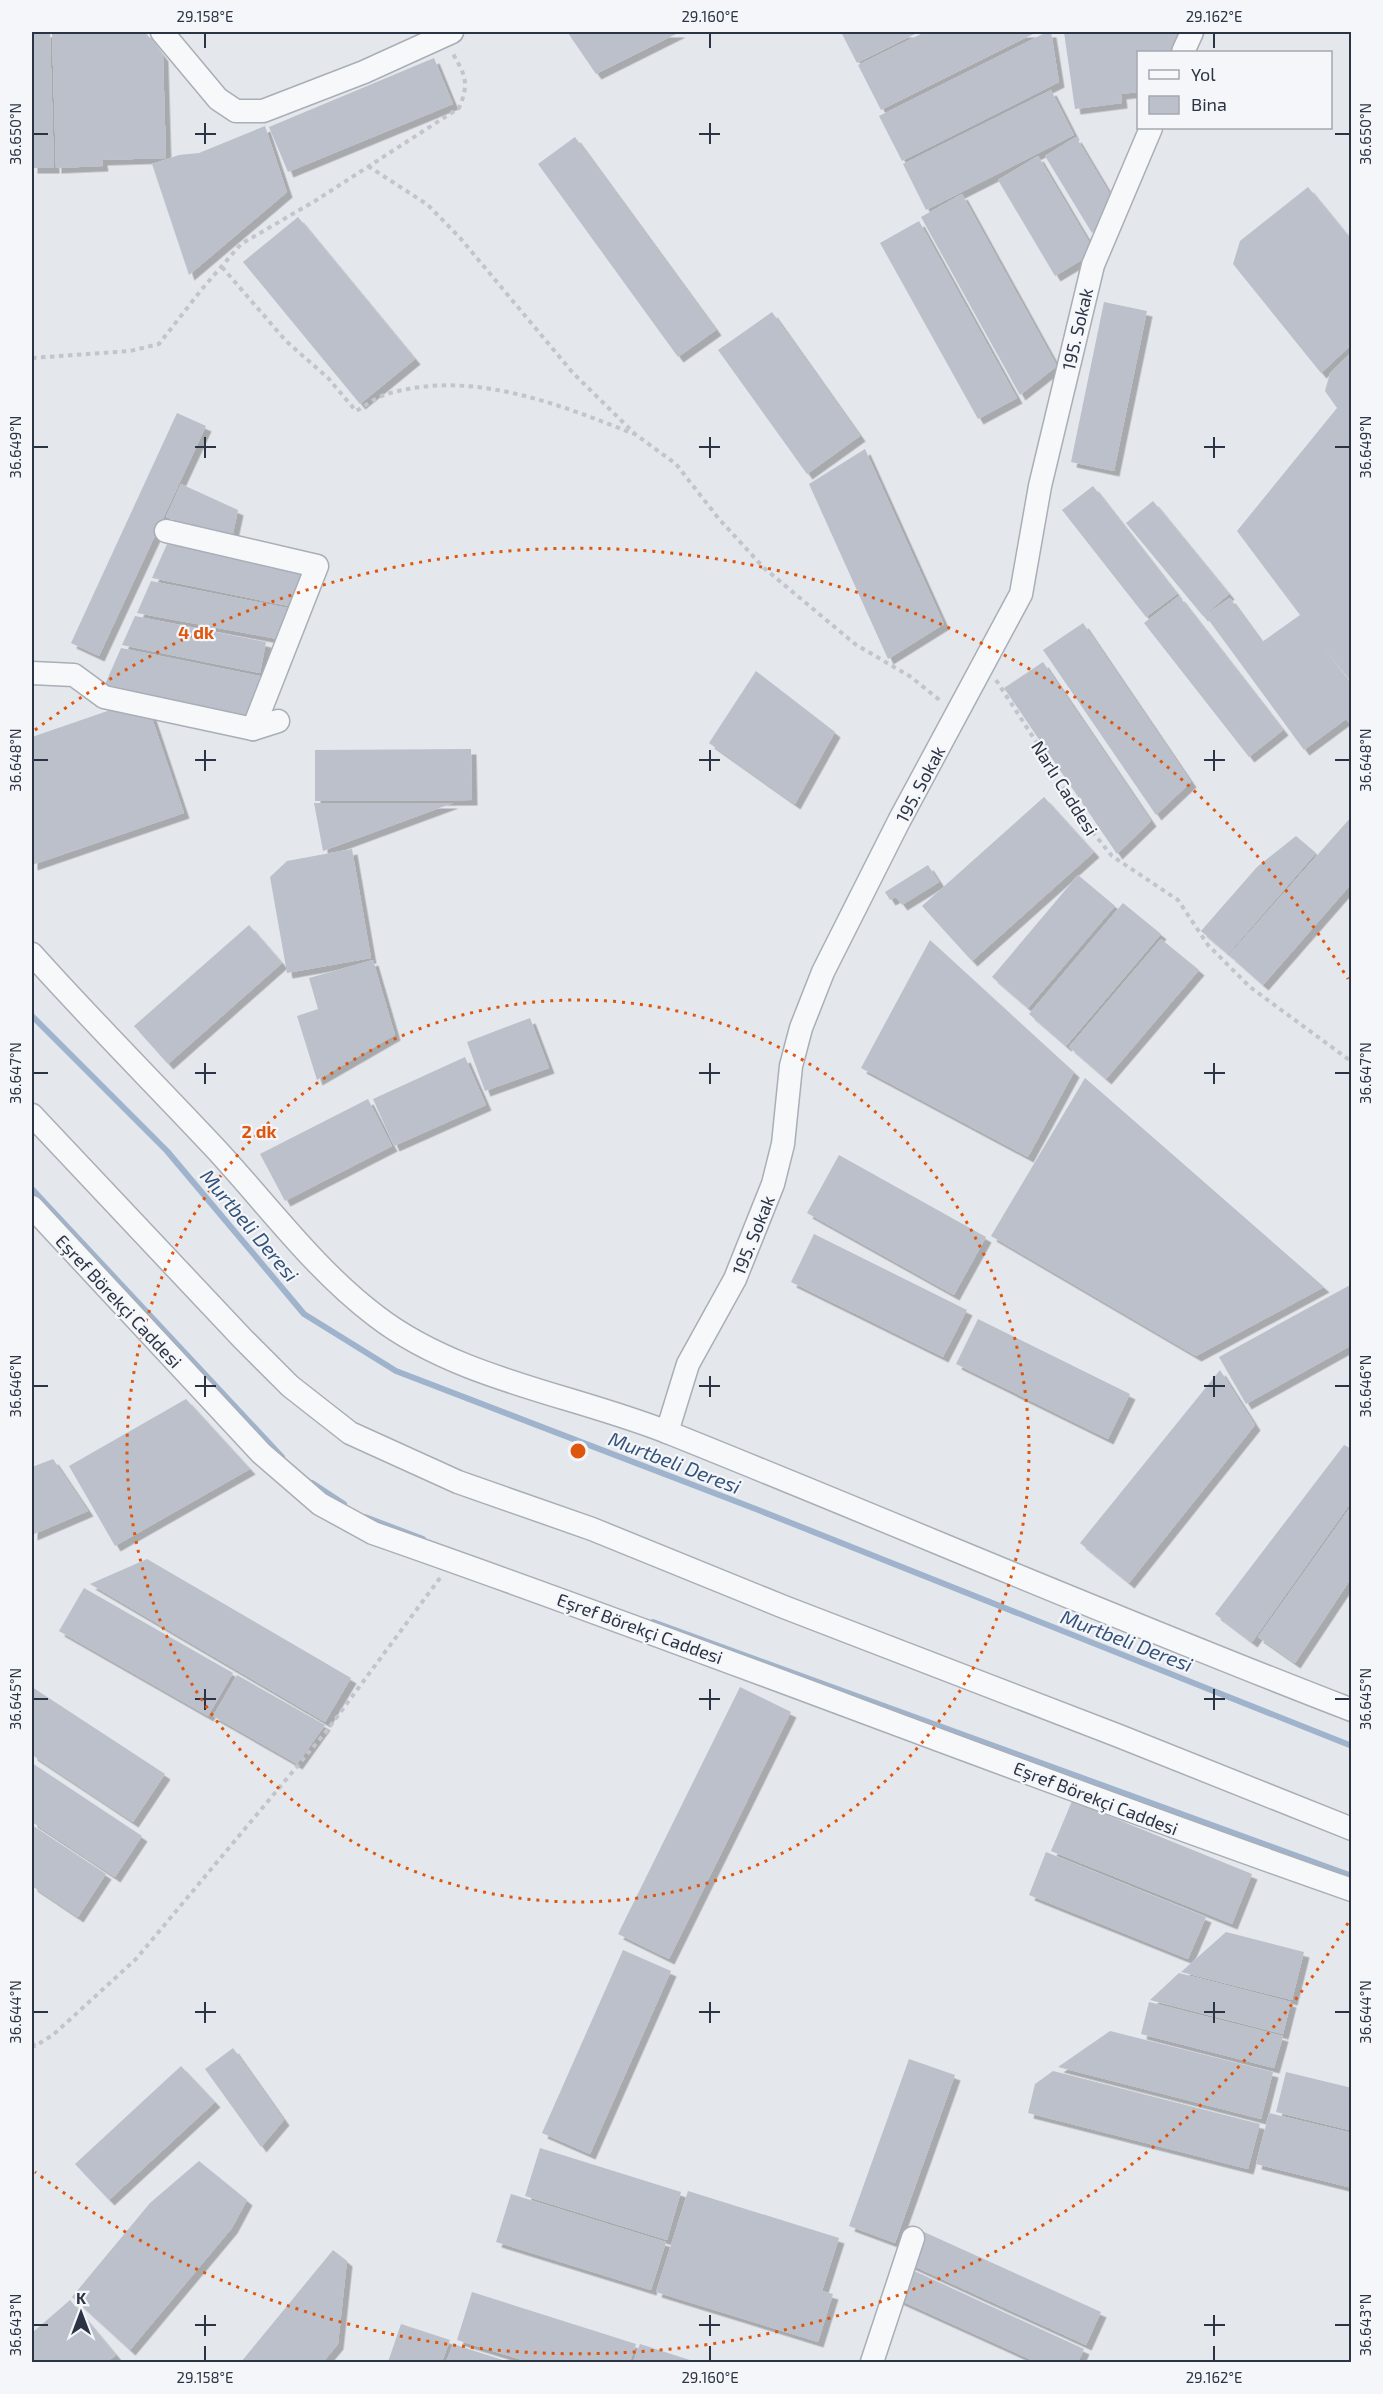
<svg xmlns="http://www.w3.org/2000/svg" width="1383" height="2394" font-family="'Exo 2',sans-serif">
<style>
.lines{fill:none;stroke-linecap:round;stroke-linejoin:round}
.stream{stroke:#9fb4cc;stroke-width:6}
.building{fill:#bbc0ca;filter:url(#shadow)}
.minor-casing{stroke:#a9aeb7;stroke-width:25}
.path{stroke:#c2c5cb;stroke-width:4;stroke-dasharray:4.5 4.5;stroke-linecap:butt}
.minor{stroke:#f7f8fa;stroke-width:22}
.ticks{fill:none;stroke:#2b3445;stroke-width:2}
.ring{fill:none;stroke:#df570f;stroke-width:3;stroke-dasharray:3 6}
.labels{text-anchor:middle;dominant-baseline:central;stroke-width:4.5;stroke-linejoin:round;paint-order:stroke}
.street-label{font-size:18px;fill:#2b3445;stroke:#f4f6f9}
.water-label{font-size:20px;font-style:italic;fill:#34527a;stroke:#f4f6f9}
.centre{fill:#df570f;stroke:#f4f6f9;stroke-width:3}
.ring-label{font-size:18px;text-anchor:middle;font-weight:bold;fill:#df570f;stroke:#f4f6f9;stroke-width:4.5;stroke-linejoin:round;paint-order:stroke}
.neatline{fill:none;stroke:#2b3445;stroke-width:2}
.ticks-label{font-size:15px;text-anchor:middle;fill:#2b3445}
</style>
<defs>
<filter id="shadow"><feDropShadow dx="5.5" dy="5.5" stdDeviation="0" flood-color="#0004"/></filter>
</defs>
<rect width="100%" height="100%" fill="#e4e7ec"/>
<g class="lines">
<!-- stream -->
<g class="stream">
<path d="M32,1016L167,1151L304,1314L396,1371L761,1511L1352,1746"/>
<path d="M32,1189L282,1457"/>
<path d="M312,1483L344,1504"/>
<path d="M365,1517L423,1539"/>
<path d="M653,1622L1352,1876"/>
</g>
</g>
<!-- building -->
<g class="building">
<path d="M32,32H50L54,168H32Z"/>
<path d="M52,32H145L163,56L166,158L102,160L103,166L56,168Z"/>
<path d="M571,32H680L596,74L568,33Z"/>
<path d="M841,32H919L857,63Z"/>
<path d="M925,32H1037L881,110L858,65Z"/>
<path d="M1047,32H1051L1059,82L902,161L879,116Z"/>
<path d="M1064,32H1179L1170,52H1138V92L1121,94L1122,103L1075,109Z"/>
<path d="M434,58L453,104L288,172L269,127Z"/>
<path d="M1051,90L1074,135L926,210L903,164Z"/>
<path d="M265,126L287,192L189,275L152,164L179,155L199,153Z"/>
<path d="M575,137L716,330L678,357L538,164Z"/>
<path d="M1076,137L1117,206L1092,233L1045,156Z"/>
<path d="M1038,156L1095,252L1055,276L998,180Z"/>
<path d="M1308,187L1352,241V344L1321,373L1233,264L1240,241Z"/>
<path d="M962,194L1057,366L1020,395L921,217Z"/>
<path d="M298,217L415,359L360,404L243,262Z"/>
<path d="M919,221L1017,398L978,419L880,243Z"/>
<path d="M1104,302L1147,311L1114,471L1071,462Z"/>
<path d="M772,312L860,436L807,474L718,350Z"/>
<path d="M1352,352V683L1316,638L1352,686V726L1346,719L1304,750L1205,615L1230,598L1262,642L1300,615L1237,531L1337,408L1325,391L1330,373Z"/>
<path d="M177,413L206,426L99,656L71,643Z"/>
<path d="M865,449L944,624L888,659L809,484Z"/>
<path d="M181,484L238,510L232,538L166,517Z"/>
<path d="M1093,486L1177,594L1146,617L1062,510Z"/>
<path d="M1153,501L1229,594L1203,616L1126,523Z"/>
<path d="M167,544L301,571L294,607L152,578Z"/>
<path d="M151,581L293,609L283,640L137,613Z"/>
<path d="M1179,596L1283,730L1249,757L1144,623Z"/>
<path d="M135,616L266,642L260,673L122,645Z"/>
<path d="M1083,623L1191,782L1156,815L1043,650Z"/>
<path d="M121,648L260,676L251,719L103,689Z"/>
<path d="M1043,662L1151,821L1117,854L1004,688Z"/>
<path d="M756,671L835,732L795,804L709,743Z"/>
<path d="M122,706L150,712L184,813L32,865V737Z"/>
<path d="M471,749L472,800L315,801V750Z"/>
<path d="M1044,797L1094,852L972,961L922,906Z"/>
<path d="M314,803H453L323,851Z"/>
<path d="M1352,816V883L1263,985L1229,955Z"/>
<path d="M1296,836L1316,853L1228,954L1201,931L1257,867Z"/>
<path d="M352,849L371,958L287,973L270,877L287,861Z"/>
<path d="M928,865L939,882L902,905L896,897L890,900L885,892Z"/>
<path d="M1078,875L1115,906L1028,1008L992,977Z"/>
<path d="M1123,903L1161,934L1066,1046L1029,1014Z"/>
<path d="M249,925L282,963L168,1064L134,1026Z"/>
<path d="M1161,939L1199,970L1106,1079L1069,1047Z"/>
<path d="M930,940L1074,1072L1028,1157L861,1068Z"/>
<path d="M373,960L395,1035L317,1080L297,1016L318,1009L309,978Z"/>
<path d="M530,1018L549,1068L485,1091L467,1042Z"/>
<path d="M465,1057L486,1105L394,1146L373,1099Z"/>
<path d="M1085,1078L1324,1287L1196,1356L991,1236Z"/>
<path d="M368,1099L392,1146L285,1201L260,1154Z"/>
<path d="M839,1155L986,1237L954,1295L807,1213Z"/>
<path d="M814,1234L967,1310L943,1357L791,1282Z"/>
<path d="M1352,1284V1345L1246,1404L1219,1357Z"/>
<path d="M978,1319L1130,1394L1108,1439L956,1364Z"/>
<path d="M1220,1370L1255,1425L1129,1583L1080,1543Z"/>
<path d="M186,1399L250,1469L115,1546L69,1466Z"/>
<path d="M1344,1445L1352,1449V1501L1252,1642L1215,1614Z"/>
<path d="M53,1459L88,1511L32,1535V1467Z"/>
<path d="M1352,1505V1577L1295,1663L1258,1637Z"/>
<path d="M147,1559L351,1678L325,1722L90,1584Z"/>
<path d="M84,1588L233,1673L208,1716L59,1631Z"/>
<path d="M237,1675L325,1725L297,1764L213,1716Z"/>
<path d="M32,1687L165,1774L133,1822L32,1755Z"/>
<path d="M740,1687L791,1712L669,1959L618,1934Z"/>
<path d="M32,1763L142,1836L115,1877L32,1822Z"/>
<path d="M1072,1801L1252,1874L1232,1924L1051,1851Z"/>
<path d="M32,1825L106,1874L78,1917L32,1886Z"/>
<path d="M1046,1852L1206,1917L1188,1959L1029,1895Z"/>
<path d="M1226,1932L1304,1952L1292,2000L1181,1972Z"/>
<path d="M623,1950L671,1971L590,2154L542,2133Z"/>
<path d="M1179,1973L1291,2002L1283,2034L1150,2000Z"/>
<path d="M1149,2002L1283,2036L1274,2068L1141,2034Z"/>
<path d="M1110,2031L1273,2072L1261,2119L1058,2067Z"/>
<path d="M233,2048L284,2120L261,2147L205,2069Z"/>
<path d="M909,2059L955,2075L895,2243L849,2226Z"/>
<path d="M181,2066L215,2102L109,2200L75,2164Z"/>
<path d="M1053,2071L1260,2124L1248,2169L1028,2113L1035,2084Z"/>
<path d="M1286,2072L1352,2088L1349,2130L1276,2112Z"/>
<path d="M1269,2113L1352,2133V2188L1256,2164Z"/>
<path d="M540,2148L681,2192L667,2240L525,2196Z"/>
<path d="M199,2161L247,2200L232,2228L130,2350L72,2297L150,2203Z"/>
<path d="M688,2191L839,2238L822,2291L833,2294L818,2342L656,2292Z"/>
<path d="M511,2194L666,2242L651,2290L496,2242Z"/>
<path d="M924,2232L1101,2312L1086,2345L909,2264Z"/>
<path d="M333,2250L347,2261L338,2344L323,2362H241Z"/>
<path d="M910,2269L1084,2349L1078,2362H1036L897,2299Z"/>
<path d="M472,2292L636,2344L630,2362H529L457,2340Z"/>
<path d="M70,2300L116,2355L107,2362H32V2333Z"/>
<path d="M401,2324L450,2340L442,2362H388Z"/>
<path d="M453,2344L509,2362H446Z"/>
<path d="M640,2344L696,2362H633Z"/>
</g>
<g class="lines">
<defs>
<g id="minor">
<path d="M162,32L218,99L236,111H263L364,72L452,32"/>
<path d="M1183,52L1192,32"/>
<path d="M166,531L317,566L253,729"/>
<path d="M32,673L74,675L104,697L253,729L278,721"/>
<path d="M32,954C91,1020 154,1083 214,1147C267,1204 314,1269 376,1316C459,1380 576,1395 672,1434C899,1525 1123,1622 1352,1710"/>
<path d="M32,1115L243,1339L290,1386L350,1433L458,1482L592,1529L784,1607L1119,1736L1352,1829"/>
<path d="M32,1207L261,1453L320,1504L373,1533C701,1647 1024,1776 1352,1890"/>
<path d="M667,1432L688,1364L735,1279L773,1184L783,1144L791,1066L801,1028L823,972L899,821L1021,594L1040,486L1093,265L1151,128"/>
<path d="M872,2362L913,2238"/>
</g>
</defs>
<!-- minor casing -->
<use href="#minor" class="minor-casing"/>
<!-- path -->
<g class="path">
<path d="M368,166L428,205L461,239L573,373L635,434L676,464L719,519L764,568L855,644L911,677L942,702"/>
<path d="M222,267L286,341L328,378L356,411C365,406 375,398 384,395C468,368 556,403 634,434"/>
<path d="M32,358L130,351L159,344L202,289L241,244L315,201L459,108C470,82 465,75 452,52"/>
<path d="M996,680L1048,760L1078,814L1112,856L1178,900L1208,945L1250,987L1352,1062"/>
<path d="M32,2043L35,2046L53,2035L136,1959L325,1733L440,1578"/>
</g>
<!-- minor -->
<use href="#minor" class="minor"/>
</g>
<!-- ticks -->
<path class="ticks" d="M205,33V48M710,33V48M1214,33V48M205,123V144M710,123V144M33,134H48M195,134H216M699,134H720M1335,134H1350M205,437V458M710,437V458M1214,437V458M33,447H48M195,447H216M699,447H720M1204,447H1225M1335,447H1350M205,750V771M710,750V771M1214,750V771M33,760H48M195,760H216M699,760H720M1204,760H1225M1335,760H1350M205,1063V1084M710,1063V1084M1214,1063V1084M33,1073H48M195,1073H216M699,1073H720M1204,1073H1225M1335,1073H1350M205,1376V1397M710,1376V1397M1214,1376V1397M33,1386H48M195,1386H216M699,1386H720M1204,1386H1225M1335,1386H1350M205,1689V1710M710,1689V1710M1214,1689V1710M33,1699H48M195,1699H216M699,1699H720M1204,1699H1225M1335,1699H1350M205,2002V2023M710,2002V2023M1214,2002V2023M33,2012H48M195,2012H216M699,2012H720M1204,2012H1225M1335,2012H1350M205,2315V2336M710,2315V2336M1214,2315V2336M33,2325H48M195,2325H216M699,2325H720M1204,2325H1225M1335,2325H1350M205,2346V2361M710,2346V2361M1214,2346V2361"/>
<!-- distance rings -->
<g class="ring">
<circle cx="578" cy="1451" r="451"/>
<path d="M1348 1923A903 903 0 0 1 35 2172M35 730A903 903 0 0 1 1348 979"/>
</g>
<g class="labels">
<!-- street labels -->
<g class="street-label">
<text transform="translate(1077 329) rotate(-77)">195. Sokak</text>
<text transform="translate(920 784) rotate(-62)">195. Sokak</text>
<text transform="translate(1065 788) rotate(58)">Narlı Caddesi</text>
<text transform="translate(753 1235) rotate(-68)">195. Sokak</text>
<text transform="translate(119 1301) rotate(47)">Eşref Börekçi Caddesi</text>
<text transform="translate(640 1628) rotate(20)">Eşref Börekçi Caddesi</text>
<text transform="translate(1096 1798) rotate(21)">Eşref Börekçi Caddesi</text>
</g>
<!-- water labels -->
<g class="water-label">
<text transform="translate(250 1225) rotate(50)">Murtbeli Deresi</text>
<text transform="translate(675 1462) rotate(21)">Murtbeli Deresi</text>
<text transform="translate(1127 1640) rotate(21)">Murtbeli Deresi</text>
</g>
</g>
<circle cx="578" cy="1451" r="9" class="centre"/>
<g class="ring-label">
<text x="196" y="639">4 dk</text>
<text x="259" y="1138">2 dk</text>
</g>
<!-- border -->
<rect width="1383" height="2394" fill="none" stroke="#f4f6f9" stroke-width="66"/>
<!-- legend -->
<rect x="1137" y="51" width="195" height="78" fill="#f4f6f9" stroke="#a4a8b1" stroke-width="1.5"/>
<rect x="1149" y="70" width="30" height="9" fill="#f7f8fa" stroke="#a4a8b1" stroke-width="1.5"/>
<text x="1191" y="81" font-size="18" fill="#2b3445">Yol</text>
<rect x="1149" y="96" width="30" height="18" fill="#bbc0ca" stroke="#a4a8b1" stroke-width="1.5"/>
<text x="1191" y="111" font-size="18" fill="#2b3445">Bina</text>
<!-- north arrow -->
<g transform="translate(81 2313)" stroke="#f4f6f9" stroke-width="4.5" paint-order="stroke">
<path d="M0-4.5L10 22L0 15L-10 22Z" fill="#2b3445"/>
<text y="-9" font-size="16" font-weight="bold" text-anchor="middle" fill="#2b3445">K</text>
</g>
<rect x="33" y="33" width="1317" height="2328" class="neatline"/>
<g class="ticks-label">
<text x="205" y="22">29.158°E</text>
<text x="710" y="22">29.160°E</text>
<text x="1214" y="22">29.162°E</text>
<text transform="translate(16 134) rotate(-90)" y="5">36.650°N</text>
<text transform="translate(1366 134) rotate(-90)" y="5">36.650°N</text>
<text transform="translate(16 447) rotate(-90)" y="5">36.649°N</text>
<text transform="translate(1366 447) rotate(-90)" y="5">36.649°N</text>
<text transform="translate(16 760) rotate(-90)" y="5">36.648°N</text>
<text transform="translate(1366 760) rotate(-90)" y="5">36.648°N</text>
<text transform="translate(16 1073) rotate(-90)" y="5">36.647°N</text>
<text transform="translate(1366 1073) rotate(-90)" y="5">36.647°N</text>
<text transform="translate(16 1386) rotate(-90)" y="5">36.646°N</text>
<text transform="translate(1366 1386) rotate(-90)" y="5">36.646°N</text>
<text transform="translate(16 1699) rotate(-90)" y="5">36.645°N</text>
<text transform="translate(1366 1699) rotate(-90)" y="5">36.645°N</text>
<text transform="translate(16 2012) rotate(-90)" y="5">36.644°N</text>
<text transform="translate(1366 2012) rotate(-90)" y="5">36.644°N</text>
<text transform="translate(16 2325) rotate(-90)" y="5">36.643°N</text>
<text transform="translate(1366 2325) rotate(-90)" y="5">36.643°N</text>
<text x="205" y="2383">29.158°E</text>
<text x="710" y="2383">29.160°E</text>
<text x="1214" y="2383">29.162°E</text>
</g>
</svg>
